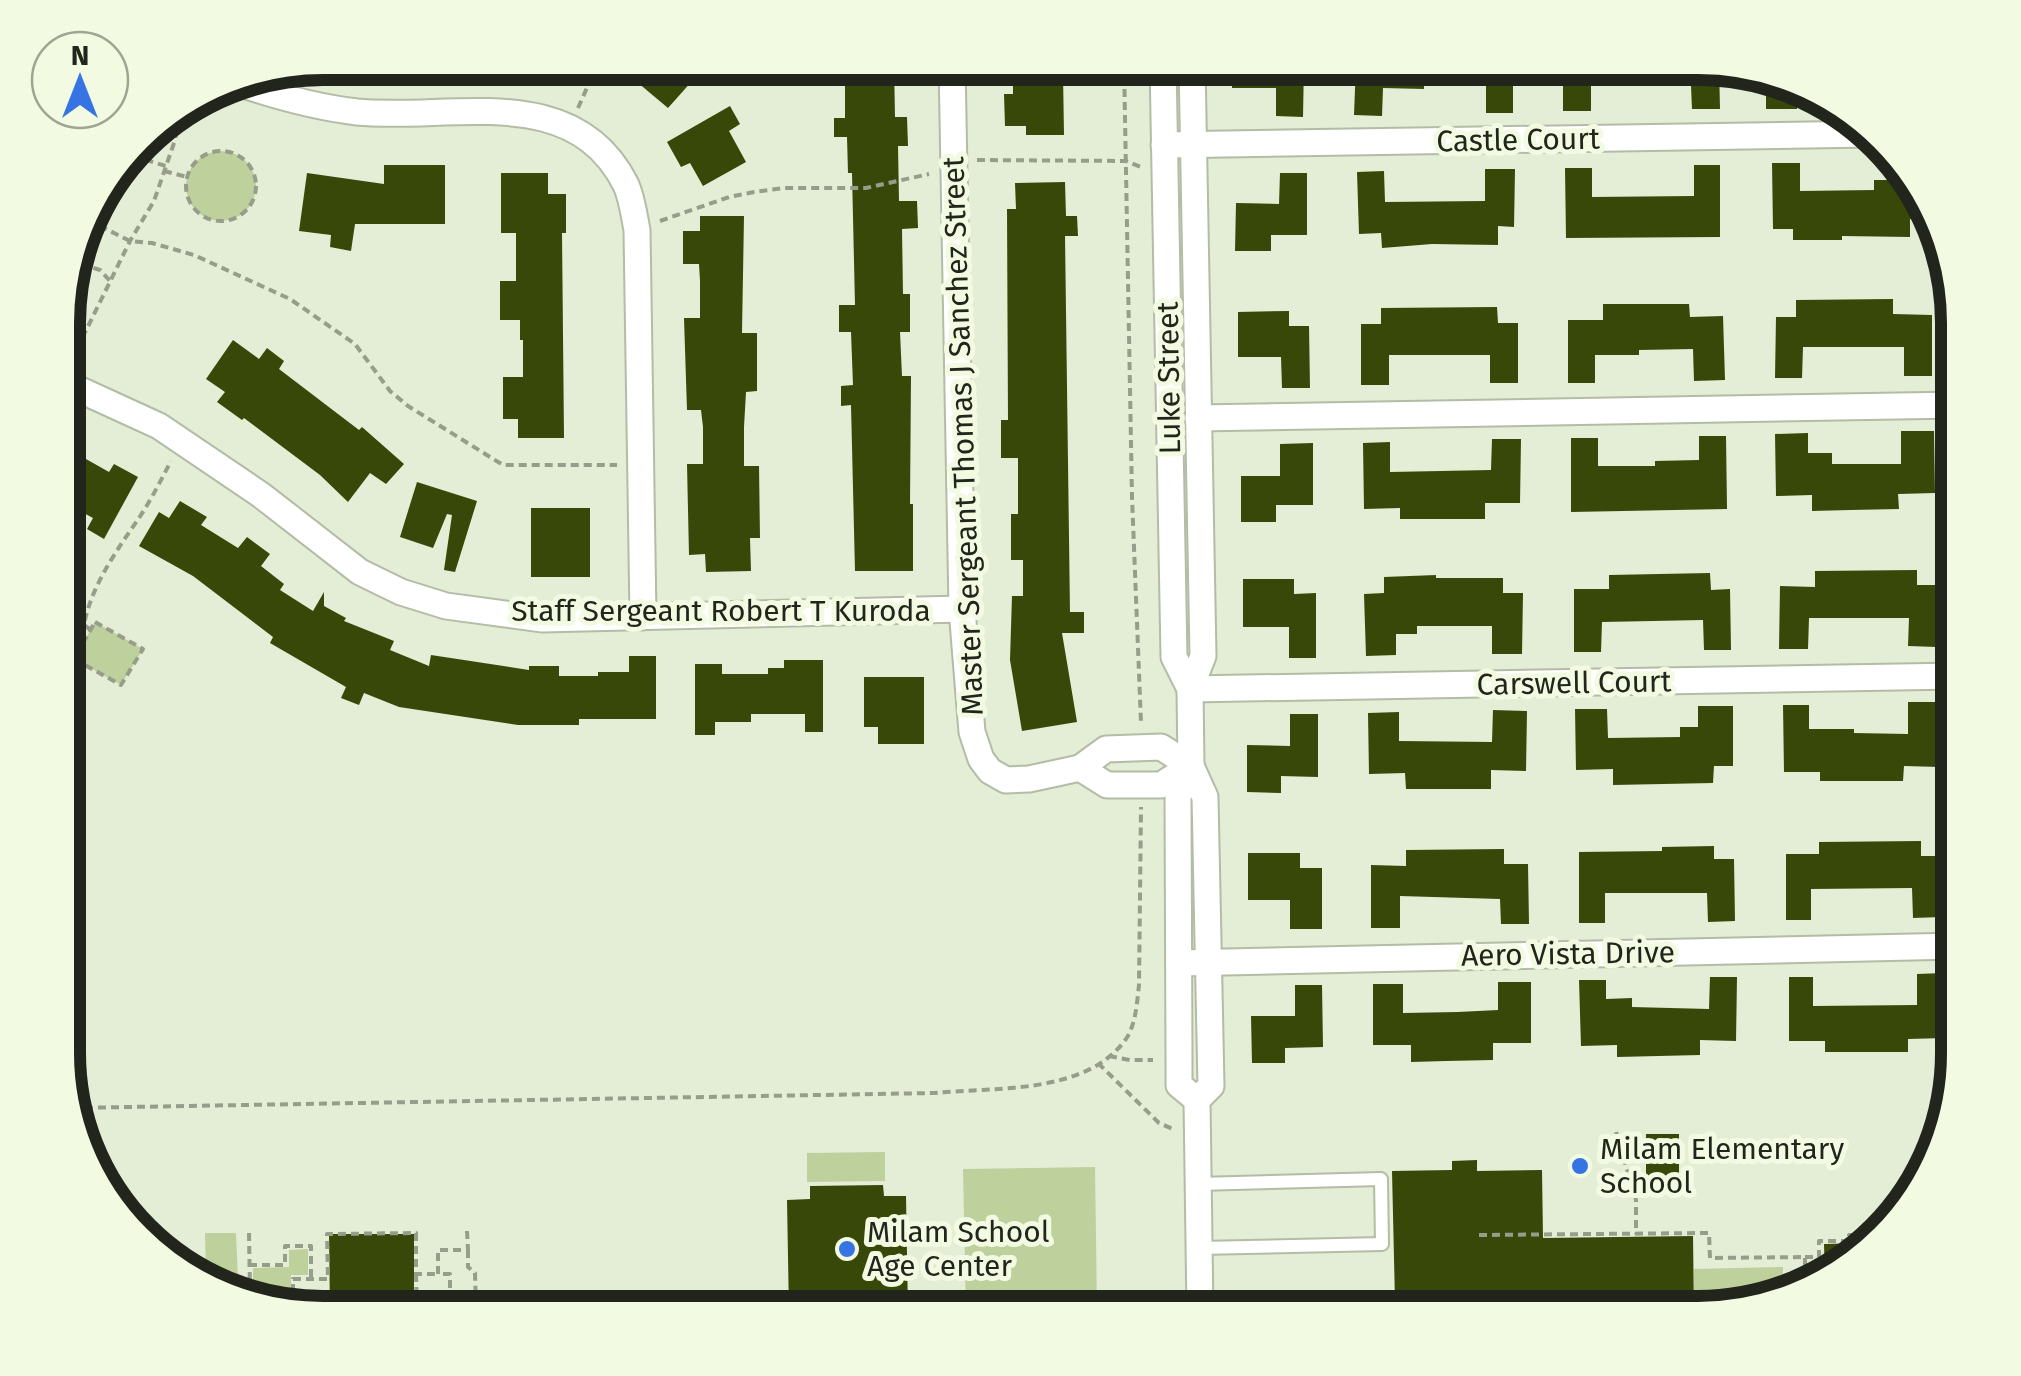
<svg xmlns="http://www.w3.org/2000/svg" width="2021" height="1376" font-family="'Fira Sans',sans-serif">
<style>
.green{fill:#bed09c}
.building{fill:#384809}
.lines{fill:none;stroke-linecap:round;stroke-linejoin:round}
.service-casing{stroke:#b3bca4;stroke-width:16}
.minor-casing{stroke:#b3bca4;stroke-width:29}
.path{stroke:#979d8b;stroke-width:4;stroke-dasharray:8 5;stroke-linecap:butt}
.service{stroke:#fff;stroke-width:12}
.minor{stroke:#fff;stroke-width:25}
.poi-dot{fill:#3774e3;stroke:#f2fbe2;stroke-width:4}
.labels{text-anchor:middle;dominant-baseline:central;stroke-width:10;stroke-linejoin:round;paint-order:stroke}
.street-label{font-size:30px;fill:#22251c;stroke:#f2fbe2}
.poi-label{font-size:30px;fill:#22251c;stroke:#f2fbe2;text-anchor:start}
.rim{fill:none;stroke:#22251c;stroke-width:12}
</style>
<rect width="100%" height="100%" fill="#e4edd5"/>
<!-- green -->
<g class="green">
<circle cx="221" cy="186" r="35"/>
<path d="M95,622L143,649L121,685L74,659Z"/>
<path d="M885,1152V1181L807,1182V1153Z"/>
<path d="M1095,1167L1097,1313H966L963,1169Z"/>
<path d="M205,1233H236L238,1280L220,1281L206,1275Z"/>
<path d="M308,1249V1275H291V1299H270L253,1293V1268L289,1267V1250Z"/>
<path d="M1783,1267V1293L1694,1313V1269Z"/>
</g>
<!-- building -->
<g class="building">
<path d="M627,63H692L701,71L668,108L637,82L643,76Z"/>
<path d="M845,63H894L895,117H907L908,146H898L899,201H917L918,228L902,229L903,294H910V332H900L902,376H911L910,504H913V571H855L851,405L841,406V386L853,385L851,332H839V305H855L852,173H848L847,137H834V118H845Z"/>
<path d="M1232,63H1304L1303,117L1276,116V88H1232Z"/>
<path d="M1356,63H1513V113H1486V85H1424V89L1383,88L1382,116L1354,115Z"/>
<path d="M1563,63H1714L1719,65L1720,109H1692L1691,86L1591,83V111H1563Z"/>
<path d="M1063,73L1064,135H1026V126H1005L1004,94H1013V74Z"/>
<path d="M1766,82L1797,94V109H1766Z"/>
<path d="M730,106L740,124L729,131L746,162L703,186L690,163L681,167L667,142Z"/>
<path d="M1894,160L1924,193L1932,219H1910V237L1842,236V240H1793V229H1773L1772,163H1800V191L1874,190V180H1894Z"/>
<path d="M384,165H445V224H355L351,251L330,247L331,235L299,231L307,173L384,184Z"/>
<path d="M1694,165H1720V237L1566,238L1565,168H1592V197L1694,196Z"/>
<path d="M1485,169H1515L1514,227L1498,226V245L1432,244L1382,248L1381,233L1359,234L1357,172L1384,171L1385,202L1485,201Z"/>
<path d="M501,173H548V194H566V233H562L564,438H518V419H503V377H523V340H520V320H500V281H516V233H501Z"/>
<path d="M1280,173H1307V235H1271V251H1235L1236,203L1279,204Z"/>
<path d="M1065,182L1066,216H1077L1078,236H1065L1070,612H1084V633H1062L1077,722L1022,731L1010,660L1012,596H1023V560H1011V514H1018V458H1001V420H1008L1007,209H1016L1015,183Z"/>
<path d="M700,216H744L742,333H757V391L746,392L744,427V466H759L760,538H750L751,571L706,572L705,554L689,555L687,464H703V427L701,410H687L684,318H700V281L699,264H683V231H700Z"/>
<path d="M1893,299V314L1932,315V376H1904V347H1803L1802,378H1775L1776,317H1796V300Z"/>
<path d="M1603,304H1689L1690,317L1723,316L1725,380L1694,381L1693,349L1639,350V355H1595V383H1568V320H1603Z"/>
<path d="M1497,307L1498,323H1518V383H1490V355H1389V385H1361V324H1381V308Z"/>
<path d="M1289,311V326H1309L1310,388H1282L1281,357H1238V312Z"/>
<path d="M233,340L259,359L267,348L284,361L279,369L359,430L362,427L404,464L386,484L370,473L348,502L320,475L244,418L242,420L217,402L225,392L206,379Z"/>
<path d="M1901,431H1934L1935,493L1898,494L1899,509L1850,510L1812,511V495L1776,496L1775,434L1808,433V453H1832V464H1901Z"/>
<path d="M1699,436H1726L1727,509L1571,512V438H1598V466H1655V461L1699,460Z"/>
<path d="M1492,439H1521L1520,503H1485V519H1400V508L1364,509L1363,443L1390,442V472L1491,470Z"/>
<path d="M1313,443V505H1276V522H1241V476H1280V444Z"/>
<path d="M86,459L109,472L114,464L138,477L104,539L87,529L93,518L65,503V497Z"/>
<path d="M417,482L477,501L455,572L444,570L452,515L447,514L433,548L400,537Z"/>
<path d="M180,501L207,517L201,525L238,548L247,537L270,554L261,566L284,584L280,590L313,611L324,592V606L346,618L344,621L394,641L390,650L429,666L431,655L529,670V666H559V676H598V672H629V656H656V719H579V725H518L399,707L364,693L359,705L341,698L346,687L270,643L273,637L193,576L139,546L159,512L169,518Z"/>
<rect x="531" y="508" width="59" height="69"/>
<path d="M1917,570V585H1938L1937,647L1908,646L1909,618H1809L1808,649H1779L1780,586L1815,587V571Z"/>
<path d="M1710,573L1711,590L1730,589L1731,650H1704L1703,620L1602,622L1601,652H1574V589H1609V575Z"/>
<path d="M1436,575V578H1503V593H1523L1522,654H1492V626H1417V634H1396V655L1366,656L1364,594L1384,593V577Z"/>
<path d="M1243,579H1294V594L1316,593V658H1289V627H1243Z"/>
<path d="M784,660H823V732H805V714H751V722H715V735H695V664H722V674H768V668H784Z"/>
<path d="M864,677H924V744H878V727H864Z"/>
<path d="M1908,702H1941L1940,767L1904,766L1903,781H1820V772H1784L1783,705H1809V729H1854V733L1908,734Z"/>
<path d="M1698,706H1733V766H1714L1713,783L1613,785V769L1576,770L1575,709H1607L1608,738L1680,737V727H1698Z"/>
<path d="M1493,710L1527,711L1526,771L1491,770V789H1406L1405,773L1369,774L1368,713L1399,712V741L1492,742Z"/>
<path d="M1290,714H1318V777L1281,776V793L1247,792V745L1290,746Z"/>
<path d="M1921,841V856H1941L1942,917L1913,918L1912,888L1811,889V920H1786V854H1819V842Z"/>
<path d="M1714,846V859H1734L1735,921L1708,922L1707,893H1605V923H1579V852L1662,851V847Z"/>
<path d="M1504,849V864H1528L1529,924H1501L1500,899L1400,896V928H1371V865L1406,866V850Z"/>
<path d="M1248,853H1300V868H1322V929H1290V900H1248Z"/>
<path d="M1944,973L1945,1038L1908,1039V1052H1825V1041H1789V977H1813V1006L1917,1005V974Z"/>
<path d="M1710,977H1737L1736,1041L1700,1040V1055L1617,1057V1045L1581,1046L1579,980H1606V999L1632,998V1007L1709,1009Z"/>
<path d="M1498,982H1531V1043H1493V1060L1446,1061L1411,1062V1045H1373V984H1403V1013L1458,1012L1498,1010Z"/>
<path d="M1295,985H1322L1323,1047L1285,1048V1063H1252L1251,1016H1295Z"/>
<rect x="1646" y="1134" width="33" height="47"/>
<path d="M1477,1160V1171L1542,1170L1543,1238L1693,1236L1694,1314L1423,1313V1300L1395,1302L1392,1171L1452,1170V1161Z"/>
<path d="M883,1185L884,1196H906L908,1313H789L787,1200L810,1199V1186Z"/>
<path d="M329,1234H414V1313H330Z"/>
<path d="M1866,1243L1851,1256L1825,1277L1824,1244Z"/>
</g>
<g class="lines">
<defs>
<path id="service" d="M1198,1184L1381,1179L1382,1244L1199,1248"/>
<g id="minor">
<path d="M952,63L962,609L972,732L981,759L990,771L1006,780L1029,779L1080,768L1106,749L1161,747L1191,766"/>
<path d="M1163,63L1174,657L1190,689"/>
<path d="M1192,63L1203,656L1190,689L1191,766L1178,797L1179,1060V1085L1197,1100"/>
<path d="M232,81C272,95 315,107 357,112C451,121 574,80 626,185C632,198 634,215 637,230L643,617"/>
<path d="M1164,145L1871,134"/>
<path d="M65,383L159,426L261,495L360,572L401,592L446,606L542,619L962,609"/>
<path d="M1198,418L1958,405"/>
<path d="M1190,689L1958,676"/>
<path d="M1191,766L1205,797L1211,1086L1197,1100L1200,1313"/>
<path d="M1080,768L1107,785H1161L1191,766"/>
<path d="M1179,963L1958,946"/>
</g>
</defs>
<!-- service casing -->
<use href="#service" class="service-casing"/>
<!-- minor casing -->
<use href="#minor" class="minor-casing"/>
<!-- path -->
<g class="path">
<path d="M1124,63L1132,497L1141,723"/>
<path d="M578,108L598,63"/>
<circle cx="221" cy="186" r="35"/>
<path d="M133,156L166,166"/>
<path d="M977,160L1126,161L1141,167"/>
<path d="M164,171L187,177"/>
<path d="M88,220L130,241L152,243L194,255L290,299L355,344L390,391L408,406L503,465H617"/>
<path d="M660,221L729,197L754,192L784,188H866L929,174"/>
<path d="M81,264L100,270L110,281"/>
<path d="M71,361L130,241L154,201L175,140L180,110"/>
<path d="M95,622L143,649L121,685L74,659Z"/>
<path d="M91,630L84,625C91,586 117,550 139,518C151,500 161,480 171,461"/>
<path d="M1109,1056L1130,1060H1153"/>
<path d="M1098,1063L1159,1123L1173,1129"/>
<path d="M72,1108L934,1093C995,1087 1086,1095 1126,1039C1136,1024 1137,1002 1139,985L1141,807"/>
<path d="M1616,1132L1636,1200V1234"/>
<path d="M467,1231L468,1250H438V1274H450V1297H476"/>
<path d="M249,1233L250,1292"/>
<path d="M1479,1235L1709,1233L1710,1258L1805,1257V1288"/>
<path d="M468,1250V1267L475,1273L476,1307"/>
<path d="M1805,1257H1819V1241H1849V1235H1864"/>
<path d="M249,1265H285V1246H311V1279"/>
<path d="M416,1274L417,1308L550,1306V1313"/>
<path d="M1816,1284V1263H1825"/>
<path d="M276,1302L293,1301V1279H328L327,1234L416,1233V1274H438"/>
<path d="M934,1302V1313"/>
<path d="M1344,1303V1313"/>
</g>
<!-- service -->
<use href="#service" class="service"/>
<!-- minor -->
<use href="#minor" class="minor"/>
</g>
<!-- markers -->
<g class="poi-dot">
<circle cx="1580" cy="1166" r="10"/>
<circle cx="847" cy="1249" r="10"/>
</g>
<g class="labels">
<!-- street labels -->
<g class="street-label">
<text transform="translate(1518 140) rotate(-1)">Castle Court</text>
<text transform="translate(1169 378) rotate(-91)">Luke Street</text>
<text transform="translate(963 436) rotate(-92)">Master Sergeant Thomas J Sanchez Street</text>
<text x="721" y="611">Staff Sergeant Robert T Kuroda</text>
<text transform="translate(1574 683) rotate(-1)">Carswell Court</text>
<text transform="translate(1568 954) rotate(-1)">Aero Vista Drive</text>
</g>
<!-- poi labels -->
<g class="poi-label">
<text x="1600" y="1149">Milam Elementary<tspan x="1600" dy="34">School</tspan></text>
<text x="867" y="1232">Milam School<tspan x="867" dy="34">Age Center</tspan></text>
</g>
</g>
<!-- crop -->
<path d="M0 0H2021V1376H0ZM323 80H1698A243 243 0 0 1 1941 323V1053A243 243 0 0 1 1698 1296H323A243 243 0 0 1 80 1053V323A243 243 0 0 1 323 80Z" fill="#f2fbe2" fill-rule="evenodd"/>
<path class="rim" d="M323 80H1698A243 243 0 0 1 1941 323V1053A243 243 0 0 1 1698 1296H323A243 243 0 0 1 80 1053V323A243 243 0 0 1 323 80Z"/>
<!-- north arrow -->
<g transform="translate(80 80)"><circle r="48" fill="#f2fbe2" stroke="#9fa593" stroke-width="2.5"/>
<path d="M0-8L18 38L0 25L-18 38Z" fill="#3774e3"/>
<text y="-15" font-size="28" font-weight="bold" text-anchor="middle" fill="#22251c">N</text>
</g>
</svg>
